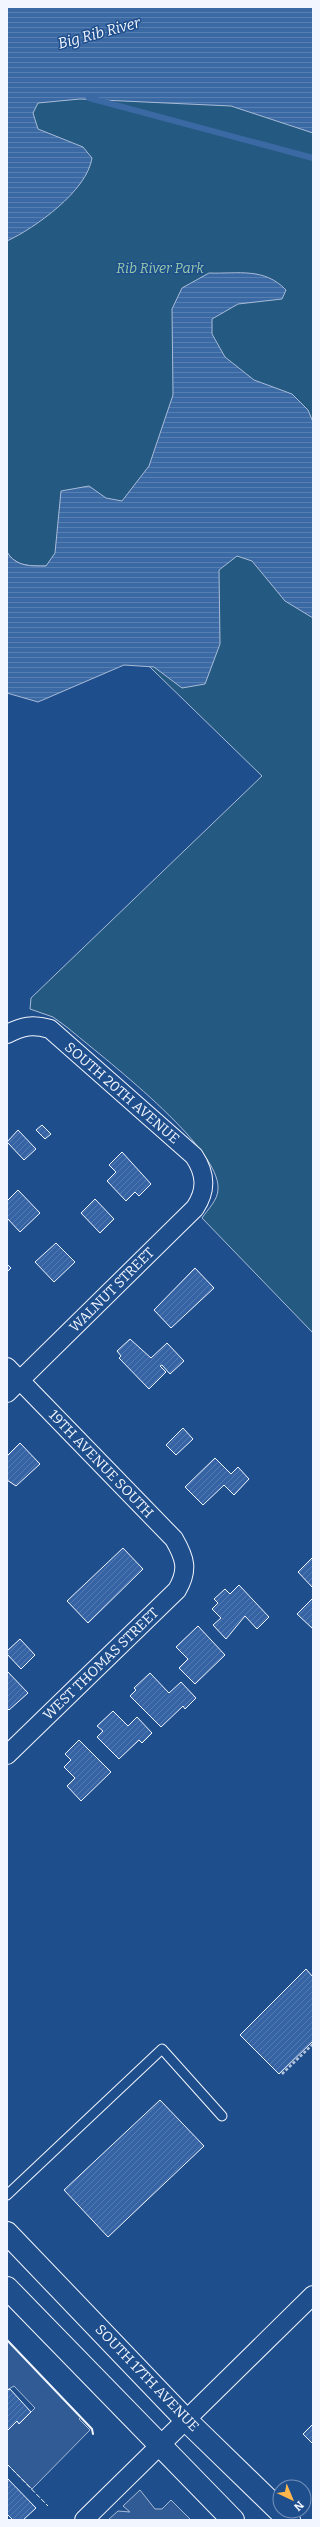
<svg xmlns="http://www.w3.org/2000/svg" width="320" height="2527" font-family="Bitter,serif">
<style>
.green{fill:#245a82;stroke:#a8bbd7}
.parking{fill:#305b95;stroke:#a8bbd7}
.water{fill:url(#water-rules);stroke:#a8bbd7}
.lines{fill:none;stroke-linecap:round;stroke-linejoin:round}
.stream{stroke:#3b69a3;stroke-width:6}
.building{fill:url(#building-hatch);stroke:#f2f6ff}
.service-casing{stroke:#f2f6ff;stroke-width:11}
.minor-casing{stroke:#f2f6ff;stroke-width:20}
.secondary-casing{stroke:#f2f6ff;stroke-width:24}
.path{stroke:#b3c4dc;stroke-width:2.5;stroke-dasharray:3 2;stroke-linecap:butt}
.service{stroke:#1f4e8c;stroke-width:9}
.minor{stroke:#1f4e8c;stroke-width:18}
.secondary{stroke:#1f4e8c;stroke-width:22}
.fence{stroke:#f2f6ff;stroke-width:1;stroke-dasharray:5 2;stroke-linecap:butt}
.wall{stroke:#f2f6ff;stroke-width:2}
.labels{text-anchor:middle;dominant-baseline:central;stroke-width:3;stroke-linejoin:round;paint-order:stroke}
.park-label{font-size:14px;font-style:italic;fill:#97c8a6;stroke:#1f4e8c}
.street-label{font-size:14px;fill:#f2f6ff;stroke:#1f4e8c}
.water-label{font-size:15px;font-style:italic;fill:#f2f6ff;stroke:#1f4e8c}
</style>
<defs>
<pattern id="water-rules" width="6" height="5" patternUnits="userSpaceOnUse"><rect width="6" height="5" fill="#3b69a3"/><path d="M0 2.5h6" fill="none" stroke="#587fb1"/></pattern>
<pattern id="building-hatch" width="6" height="6" patternUnits="userSpaceOnUse"><rect width="6" height="6" fill="#3563a3"/><path d="M-1 1l2-2M0 6l6-6M5 7l2-2" fill="none" stroke="#537ab1"/></pattern>
</defs>
<rect width="100%" height="100%" fill="#1f4e8c"/>
<!-- green -->
<path class="green" d="M7,7H313V1333L202,1218C208,1209 218,1200 218,1189C221,1147 101,1056 68,1028L53,1017L30,1009L31,998L262,776L46,566C31,566 16,567 7,552Z"/>
<!-- parking -->
<g class="parking">
<path d="M7,2340L81,2417L79,2419L90,2430L32,2489L7,2464V2431L17,2421L19,2424L35,2408L14,2386L7,2390Z"/>
<path d="M140,2490L155,2509H162L171,2500L191,2520H108L118,2511L130,2512L123,2506Z"/>
</g>
<!-- water -->
<g class="water">
<path d="M7,7H313V133L231,106L80,99L38,103L33,113L38,129L83,147L92,158C87,191 35,228 7,241Z"/>
<path d="M209,273C238,274 264,267 286,290L282,299L238,304L212,319V334L225,357L254,380L292,394L308,410L313,422V618L285,601L252,561L237,556L219,570L220,644L205,684L182,688L154,667L124,665L38,702L7,693V552C16,567 31,566 46,566L55,553L61,491L89,486L106,498L122,501L149,466L173,395L172,309L182,288Z"/>
</g>
<g class="lines">
<!-- stream -->
<path class="stream" d="M89,98L313,158"/>
</g>
<!-- building -->
<g class="building">
<path d="M42,1125L51,1134L45,1139L36,1130Z"/>
<path d="M18,1130L36,1149L24,1160L7,1142Z"/>
<path d="M122,1152L151,1184L139,1196L135,1192L126,1201L107,1181L116,1172L109,1165Z"/>
<path d="M18,1190L40,1213L20,1232L7,1218V1201Z"/>
<path d="M95,1199L114,1219L100,1233L81,1213Z"/>
<path d="M56,1243L75,1262L54,1282L35,1262Z"/>
<path d="M7,1264L11,1268L7,1272Z"/>
<path d="M195,1268L214,1288L171,1328L154,1310Z"/>
<path d="M130,1339L151,1358L167,1343L184,1361L170,1374L162,1365L160,1366L166,1372L149,1389L119,1358L121,1356L117,1351Z"/>
<path d="M183,1428L193,1439L176,1455L166,1445Z"/>
<path d="M20,1443L40,1464L16,1486L7,1480V1456Z"/>
<path d="M215,1458L231,1474L238,1467L249,1479L234,1495L224,1485L203,1505L185,1487Z"/>
<path d="M123,1548L143,1569L88,1623L67,1601Z"/>
<path d="M313,1557V1588L298,1572Z"/>
<path d="M239,1585L269,1617L257,1629L245,1616L226,1639L213,1625L221,1618L212,1609L218,1603L214,1599L225,1589L230,1594Z"/>
<path d="M313,1598V1629L297,1614Z"/>
<path d="M198,1626L225,1655L195,1684L179,1668L188,1659L176,1647Z"/>
<path d="M20,1639L35,1655L21,1669L7,1654V1651Z"/>
<path d="M7,1671L28,1693L9,1710L7,1708Z"/>
<path d="M150,1673L169,1693L181,1682L196,1698L185,1709L183,1706L161,1727L130,1696L136,1690L134,1688Z"/>
<path d="M113,1711L128,1726L137,1717L152,1733L142,1743L139,1740L119,1759L97,1737L103,1731L97,1726Z"/>
<path d="M79,1740L111,1772L81,1801L67,1786L75,1778L64,1767L71,1760L65,1754Z"/>
<path d="M306,1969L313,1977V2041L279,2074L240,2035Z"/>
<path d="M160,2100L204,2146L108,2237L64,2190Z"/>
<path d="M10,2389L31,2412L19,2424L17,2421L7,2431V2390Z"/>
<path d="M313,2424V2444L303,2434Z"/>
<path d="M7,2478L36,2508L23,2520H13L7,2514Z"/>
</g>
<g class="lines">
<defs>
<path id="service" d="M7,2195L162,2049L222,2116"/>
<g id="minor">
<path d="M7,1034C23,1026 32,1024 50,1029L194,1156C206,1174 207,1190 195,1208L7,1393"/>
<path d="M7,1367L174,1539C185,1558 189,1570 177,1590L7,1755"/>
<path d="M84,2520L313,2295"/>
</g>
<g id="secondary">
<path d="M7,2233L186,2420L289,2520"/>
<path d="M7,2288L233,2520"/>
</g>
</defs>
<!-- service casing -->
<use href="#service" class="service-casing"/>
<!-- minor casing -->
<use href="#minor" class="minor-casing"/>
<!-- secondary casing -->
<use href="#secondary" class="secondary-casing"/>
<!-- path -->
<path class="path" d="M282,2074L313,2044"/>
<!-- service -->
<use href="#service" class="service"/>
<!-- minor -->
<use href="#minor" class="minor"/>
<!-- secondary -->
<use href="#secondary" class="secondary"/>
<!-- fence -->
<path class="fence" d="M7,2464L48,2506"/>
<!-- wall -->
<path class="wall" d="M7,2340L92,2429L93,2434"/>
</g>
<g class="labels">
<!-- park labels -->
<g class="park-label">
<text x="160" y="268">Rib River Park</text>
</g>
<!-- street labels -->
<g class="street-label">
<text transform="translate(122 1093) rotate(41)">SOUTH 20TH AVENUE</text>
<text transform="translate(112 1290) rotate(-45)">WALNUT STREET</text>
<text transform="translate(101 1464) rotate(46)">19TH AVENUE SOUTH</text>
<text transform="translate(101 1664) rotate(-44)">WEST THOMAS STREET</text>
<text transform="translate(147 2378) rotate(46)">SOUTH 17TH AVENUE</text>
</g>
<!-- water labels -->
<g class="water-label">
<text transform="translate(99 33) rotate(-15)">Big Rib River</text>
</g>
</g>
<!-- border -->
<rect width="320" height="2527" fill="none" stroke="#f2f6ff" stroke-width="16"/>
<!-- north arrow -->
<g transform="translate(292 2499) rotate(136)"><circle r="19" fill="#1f4e8c" stroke="#7391ba"/>
<path d="M0-3L7 15L0 10L-7 15Z" fill="#ffb74d"/>
<text y="-6" font-size="11" font-weight="bold" text-anchor="middle" fill="#f2f6ff">N</text>
</g>
</svg>
